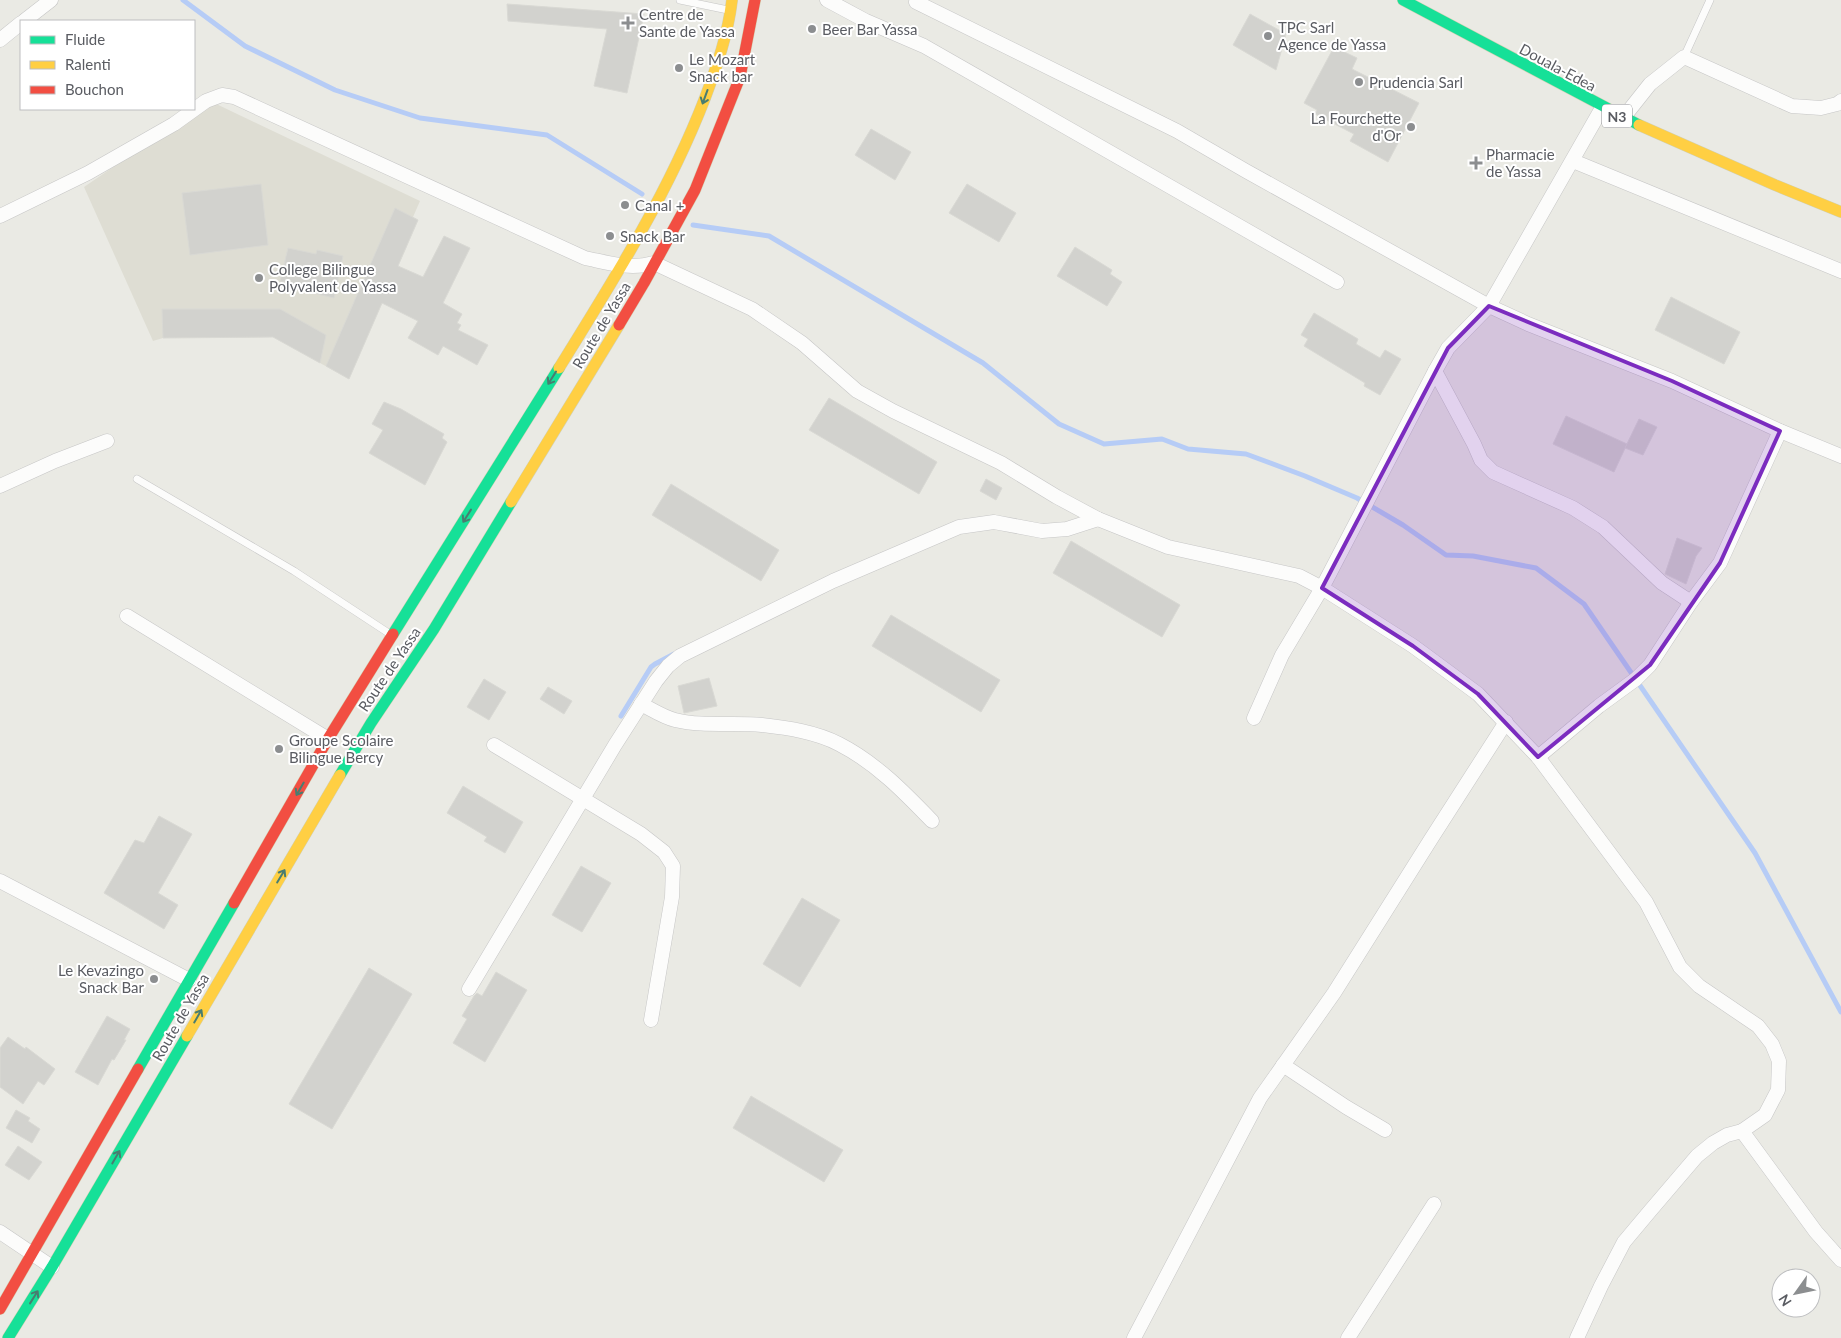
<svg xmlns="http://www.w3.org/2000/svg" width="1841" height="1338" font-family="Lato,sans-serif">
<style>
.education{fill:#deddd3}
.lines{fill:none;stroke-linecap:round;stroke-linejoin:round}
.stream{stroke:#b6ccf6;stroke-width:5}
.building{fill:#d2d2ce;stroke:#d9d9d4}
.lane-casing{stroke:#c6c6c6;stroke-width:8}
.street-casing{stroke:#c6c6c6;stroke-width:15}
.fast-casing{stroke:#d2d0b2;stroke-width:12}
.slow-casing{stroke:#d2d0b2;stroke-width:12}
.jam-casing{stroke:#d2d0b2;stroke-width:12}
.lane{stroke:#fcfcfb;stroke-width:7}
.street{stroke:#fcfcfb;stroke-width:14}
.fast{stroke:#16e098;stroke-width:11}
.slow{stroke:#ffcf43;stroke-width:11}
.jam{stroke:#f24e42;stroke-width:11}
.oneway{stroke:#497d70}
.marked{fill:#7b2cbf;fill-opacity:0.2;stroke:#7b2cbf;stroke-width:4;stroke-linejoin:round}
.poi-dot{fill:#8c8e90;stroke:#fff;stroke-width:2}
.labels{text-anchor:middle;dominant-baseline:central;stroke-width:4;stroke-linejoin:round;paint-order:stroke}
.shield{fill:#fff;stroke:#8c8d91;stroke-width:1}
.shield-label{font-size:14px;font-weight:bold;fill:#5a5c62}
.poi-label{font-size:15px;fill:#5a5c62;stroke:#fff;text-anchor:start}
.street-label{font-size:15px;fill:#5a5c62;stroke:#fff}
</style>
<rect width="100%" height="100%" fill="#eaeae4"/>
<!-- education -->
<path class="education" d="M210,101L420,201L413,217L418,220L349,379L273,337L163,338L153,341L84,187Z"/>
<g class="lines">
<!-- stream -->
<g class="stream">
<path d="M183,0L245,46L335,90L420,118L547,135L642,194"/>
<path d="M693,225L769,236L983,363L1059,424L1104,444L1162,439L1188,449L1246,454L1305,476L1357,498L1403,525L1446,555L1473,556L1536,568L1584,604L1755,853L1841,1012"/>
<path d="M621,716L651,667L655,664L674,654"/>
</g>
</g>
<!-- building -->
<g class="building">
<path d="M507,4L644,14L627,93L594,86L607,29L508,21Z"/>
<path d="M1250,14L1286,34L1276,70L1233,45Z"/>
<path d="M1334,47L1357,58L1352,69L1419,103L1388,162L1350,141L1354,134L1315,114L1317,110L1304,103Z"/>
<path d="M871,129L911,152L895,180L855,155Z"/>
<path d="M261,184L268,245L190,255L182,193Z"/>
<path d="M967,184L1016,213L999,242L949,213Z"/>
<path d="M395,208L418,220L398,266L423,277L444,236L470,248L443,303L462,314L457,323L461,325L458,330L488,345L477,365L443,346L438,355L408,338L418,321L382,303L349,379L326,366Z"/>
<path d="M1075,247L1112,270L1110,274L1122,282L1107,306L1057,276Z"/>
<path d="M288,248L316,254L317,250L343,256L334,298L305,291L306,287L280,281Z"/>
<path d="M1671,297L1740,332L1724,364L1655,330Z"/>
<path d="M162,309H280L326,335L320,363L273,337L163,338Z"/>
<path d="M1314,313L1358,339L1356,344L1380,358L1385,350L1401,359L1380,395L1364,386L1365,383L1304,346L1308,339L1301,335Z"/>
<path d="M829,398L937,462L919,494L809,430Z"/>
<path d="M384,402L401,409L444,434L442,438L447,442L425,485L369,453L383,430L372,424Z"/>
<path d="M1566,416L1627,444L1614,472L1553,444Z"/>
<path d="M1639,419L1657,427L1643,455L1625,448Z"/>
<path d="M986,479L1002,488L996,500L980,491Z"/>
<path d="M671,484L779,550L761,581L652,515Z"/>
<path d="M1677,538L1702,548L1696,556L1686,584L1665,574Z"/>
<path d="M1071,541L1180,605L1162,637L1053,573Z"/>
<path d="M891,615L1000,680L981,712L872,646Z"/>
<path d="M709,678L717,706L684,713L678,686Z"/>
<path d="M484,679L506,692L489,720L467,707Z"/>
<path d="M548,687L572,701L564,714L540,699Z"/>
<path d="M463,786L523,822L505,853L484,841L487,837L447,813Z"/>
<path d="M159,816L192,834L158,893L178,905L164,929L104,893L135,840L144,843Z"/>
<path d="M581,866L611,883L582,932L552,915Z"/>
<path d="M802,898L840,920L800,987L763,964Z"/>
<path d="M369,968L412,994L332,1129L289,1104Z"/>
<path d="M496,972L527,990L485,1062L453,1043L467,1019L462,1016L474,996L477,993L482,996Z"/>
<path d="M107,1016L130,1029L124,1040H126L114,1060L112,1059L98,1085L75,1072Z"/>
<path d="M8,1037L25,1049L26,1047L55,1069L44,1085L38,1081L23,1104L0,1087V1048Z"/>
<path d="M751,1096L843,1150L824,1182L733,1128Z"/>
<path d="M16,1110L30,1118L28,1121L40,1129L32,1143L6,1128Z"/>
<path d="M18,1146L42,1162L29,1180L5,1165Z"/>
</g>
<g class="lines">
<defs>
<g id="lane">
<path d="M680,0L728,10"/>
<path d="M1684,57L1710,0"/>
<path d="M137,479L294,571L390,634"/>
</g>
<g id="street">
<path d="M827,0L866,21L924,46L1337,282"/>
<path d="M916,2L1177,131L1246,171L1489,306L1528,324L1672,381L1780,431L1841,456"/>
<path d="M24,21L51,0"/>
<path d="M0,40L21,23"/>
<path d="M1623,118L1650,84L1684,57L1792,106L1821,108L1837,104L1841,101"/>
<path d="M1573,161L1841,271"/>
<path d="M0,216L88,173L174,124L206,101L222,95L234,97L585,258C609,263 630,270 654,263L752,309L802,343L857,391L893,411L1001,463L1057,497L1098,519L1168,547L1299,576L1322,588L1413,646L1478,694L1538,757L1646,902L1680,967L1699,986L1758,1026L1772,1044L1779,1061L1778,1090L1765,1115L1742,1131L1727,1135L1713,1143L1697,1156L1650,1211L1624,1242L1601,1286L1577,1338"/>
<path d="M1435,371L1474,444L1481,460L1493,472L1573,508L1603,527L1662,583L1691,602"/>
<path d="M0,486L55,461L107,441"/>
<path d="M127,616L328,739"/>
<path d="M641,704C651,709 663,717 675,720C704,727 733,722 762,725C788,728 816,732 839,744C876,763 904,792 932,821"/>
<path d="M1254,718L1282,655L1322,588L1435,371L1448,348L1489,306L1602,108"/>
<path d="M494,745L641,834L664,852L673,866L672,897L651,1020"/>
<path d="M1538,757L1599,706L1636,679L1650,665L1691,602L1720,563L1780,431"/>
<path d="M0,881L189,980"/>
<path d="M469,989L615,745L656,681L668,666L680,656L833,581L959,527L994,522L1042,531L1067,529L1098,519"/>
<path d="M1283,1065L1346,1107L1385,1130"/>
<path d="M1742,1131L1816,1232L1841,1260"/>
<path d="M0,1232L52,1267"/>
<path d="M1134,1338L1260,1098L1334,993L1431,839L1506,722"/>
<path d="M1348,1338L1434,1204"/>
</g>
<g id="fast">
<path d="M1403,0L1639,125"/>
<path d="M393,634L559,368"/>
<path d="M340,775L371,723L434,629L511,502"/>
<path d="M138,1069L234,903"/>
<path d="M8,1338L52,1267L187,1036"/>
</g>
<g id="slow">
<path d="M1639,125L1775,185L1841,212"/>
<path d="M559,368C613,281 668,194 705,98C717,66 728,34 732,0"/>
<path d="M511,502L619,325"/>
<path d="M187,1036L340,775"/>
</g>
<g id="jam">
<path d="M619,325L644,283L695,190L740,77L755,0"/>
<path d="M234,903L328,739L393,634"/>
<path d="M0,1309L138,1069"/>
</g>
</defs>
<!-- lane casing -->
<use href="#lane" class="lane-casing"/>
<!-- street casing -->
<use href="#street" class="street-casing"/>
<!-- fast casing -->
<use href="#fast" class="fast-casing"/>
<!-- slow casing -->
<use href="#slow" class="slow-casing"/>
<!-- jam casing -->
<use href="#jam" class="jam-casing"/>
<!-- lane -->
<use href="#lane" class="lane"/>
<!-- street -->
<use href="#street" class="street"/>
<!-- fast -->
<use href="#fast" class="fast"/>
<!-- slow -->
<use href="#slow" class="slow"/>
<!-- jam -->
<use href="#jam" class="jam"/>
</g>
<!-- one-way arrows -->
<defs><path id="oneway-shaft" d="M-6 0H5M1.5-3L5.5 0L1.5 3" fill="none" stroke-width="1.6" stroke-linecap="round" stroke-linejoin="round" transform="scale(1.25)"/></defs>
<g class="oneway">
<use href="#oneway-shaft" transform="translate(705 97) rotate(110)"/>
<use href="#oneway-shaft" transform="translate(552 378) rotate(122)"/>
<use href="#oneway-shaft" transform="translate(467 516) rotate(122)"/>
<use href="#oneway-shaft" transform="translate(300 789) rotate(120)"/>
<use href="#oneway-shaft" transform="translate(281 876) rotate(-59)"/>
<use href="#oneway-shaft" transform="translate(198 1016) rotate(-60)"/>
<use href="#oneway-shaft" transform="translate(116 1157) rotate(-60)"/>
<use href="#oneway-shaft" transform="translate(34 1297) rotate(-58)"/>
</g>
<!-- marked area -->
<path class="marked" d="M1489,306L1672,381L1780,431L1720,563L1650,665L1538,757L1478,694L1413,646L1322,588L1448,348Z"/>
<!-- markers -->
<g class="poi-dot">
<path d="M625.5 15.5h5v5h5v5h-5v5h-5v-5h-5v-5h5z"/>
<circle cx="812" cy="29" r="5"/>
<circle cx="1268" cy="36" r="5"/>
<circle cx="679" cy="68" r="5"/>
<circle cx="1359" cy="82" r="5"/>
<circle cx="1411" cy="127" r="5"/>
<path d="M1473.5 155.5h5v5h5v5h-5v5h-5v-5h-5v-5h5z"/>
<circle cx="625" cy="205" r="5"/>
<circle cx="610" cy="236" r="5"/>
<circle cx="259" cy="278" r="5"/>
<circle cx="279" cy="749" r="5"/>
<circle cx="154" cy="979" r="5"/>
</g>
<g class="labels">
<!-- shield labels -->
<rect class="shield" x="1602" y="104.5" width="30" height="23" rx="4"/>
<g class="shield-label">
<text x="1617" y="116">N3</text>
</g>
<!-- poi labels -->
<g class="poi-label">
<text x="639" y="14">Centre de<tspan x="639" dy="17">Sante de Yassa</tspan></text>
<text x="1278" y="27">TPC Sarl<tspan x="1278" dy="17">Agence de Yassa</tspan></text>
<text x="822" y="29">Beer Bar Yassa</text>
<text x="689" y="59">Le Mozart<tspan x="689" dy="17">Snack bar</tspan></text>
<text x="1369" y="82">Prudencia Sarl</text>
<text x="1401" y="118" text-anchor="end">La Fourchette<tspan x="1401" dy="17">d'Or</tspan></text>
<text x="1486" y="154">Pharmacie<tspan x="1486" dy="17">de Yassa</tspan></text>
<text x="635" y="205">Canal +</text>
<text x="620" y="236">Snack Bar</text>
<text x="269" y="269">College Bilingue<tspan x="269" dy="17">Polyvalent de Yassa</tspan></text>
<text x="289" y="740">Groupe Scolaire<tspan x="289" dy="17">Bilingue Bercy</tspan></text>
<text x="144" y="970" text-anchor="end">Le Kevazingo<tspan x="144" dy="17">Snack Bar</tspan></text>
</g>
<!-- street labels -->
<g class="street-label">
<text transform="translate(1558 67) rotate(28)">Douala-Edea</text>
<text transform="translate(601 325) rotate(-59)">Route de Yassa</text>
<text transform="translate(389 669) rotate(-56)">Route de Yassa</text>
<text transform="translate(180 1017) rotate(-60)">Route de Yassa</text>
</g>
</g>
<!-- legend -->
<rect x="20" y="20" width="175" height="90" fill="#ffffff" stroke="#bdbec0"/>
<rect x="30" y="36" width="25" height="8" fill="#16e098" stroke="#bdbec0"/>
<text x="65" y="45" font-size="15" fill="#5a5c62">Fluide</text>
<rect x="30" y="61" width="25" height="8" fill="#ffcf43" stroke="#bdbec0"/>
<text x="65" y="70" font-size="15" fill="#5a5c62">Ralenti</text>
<rect x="30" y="86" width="25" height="8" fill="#f24e42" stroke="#bdbec0"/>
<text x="65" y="95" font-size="15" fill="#5a5c62">Bouchon</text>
<!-- north arrow -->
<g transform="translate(1796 1293) rotate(237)"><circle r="24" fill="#ffffff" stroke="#bdbec0"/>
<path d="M0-4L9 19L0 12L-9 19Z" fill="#8c8e90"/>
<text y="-8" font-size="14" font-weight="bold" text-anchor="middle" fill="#5a5c62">N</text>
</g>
</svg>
